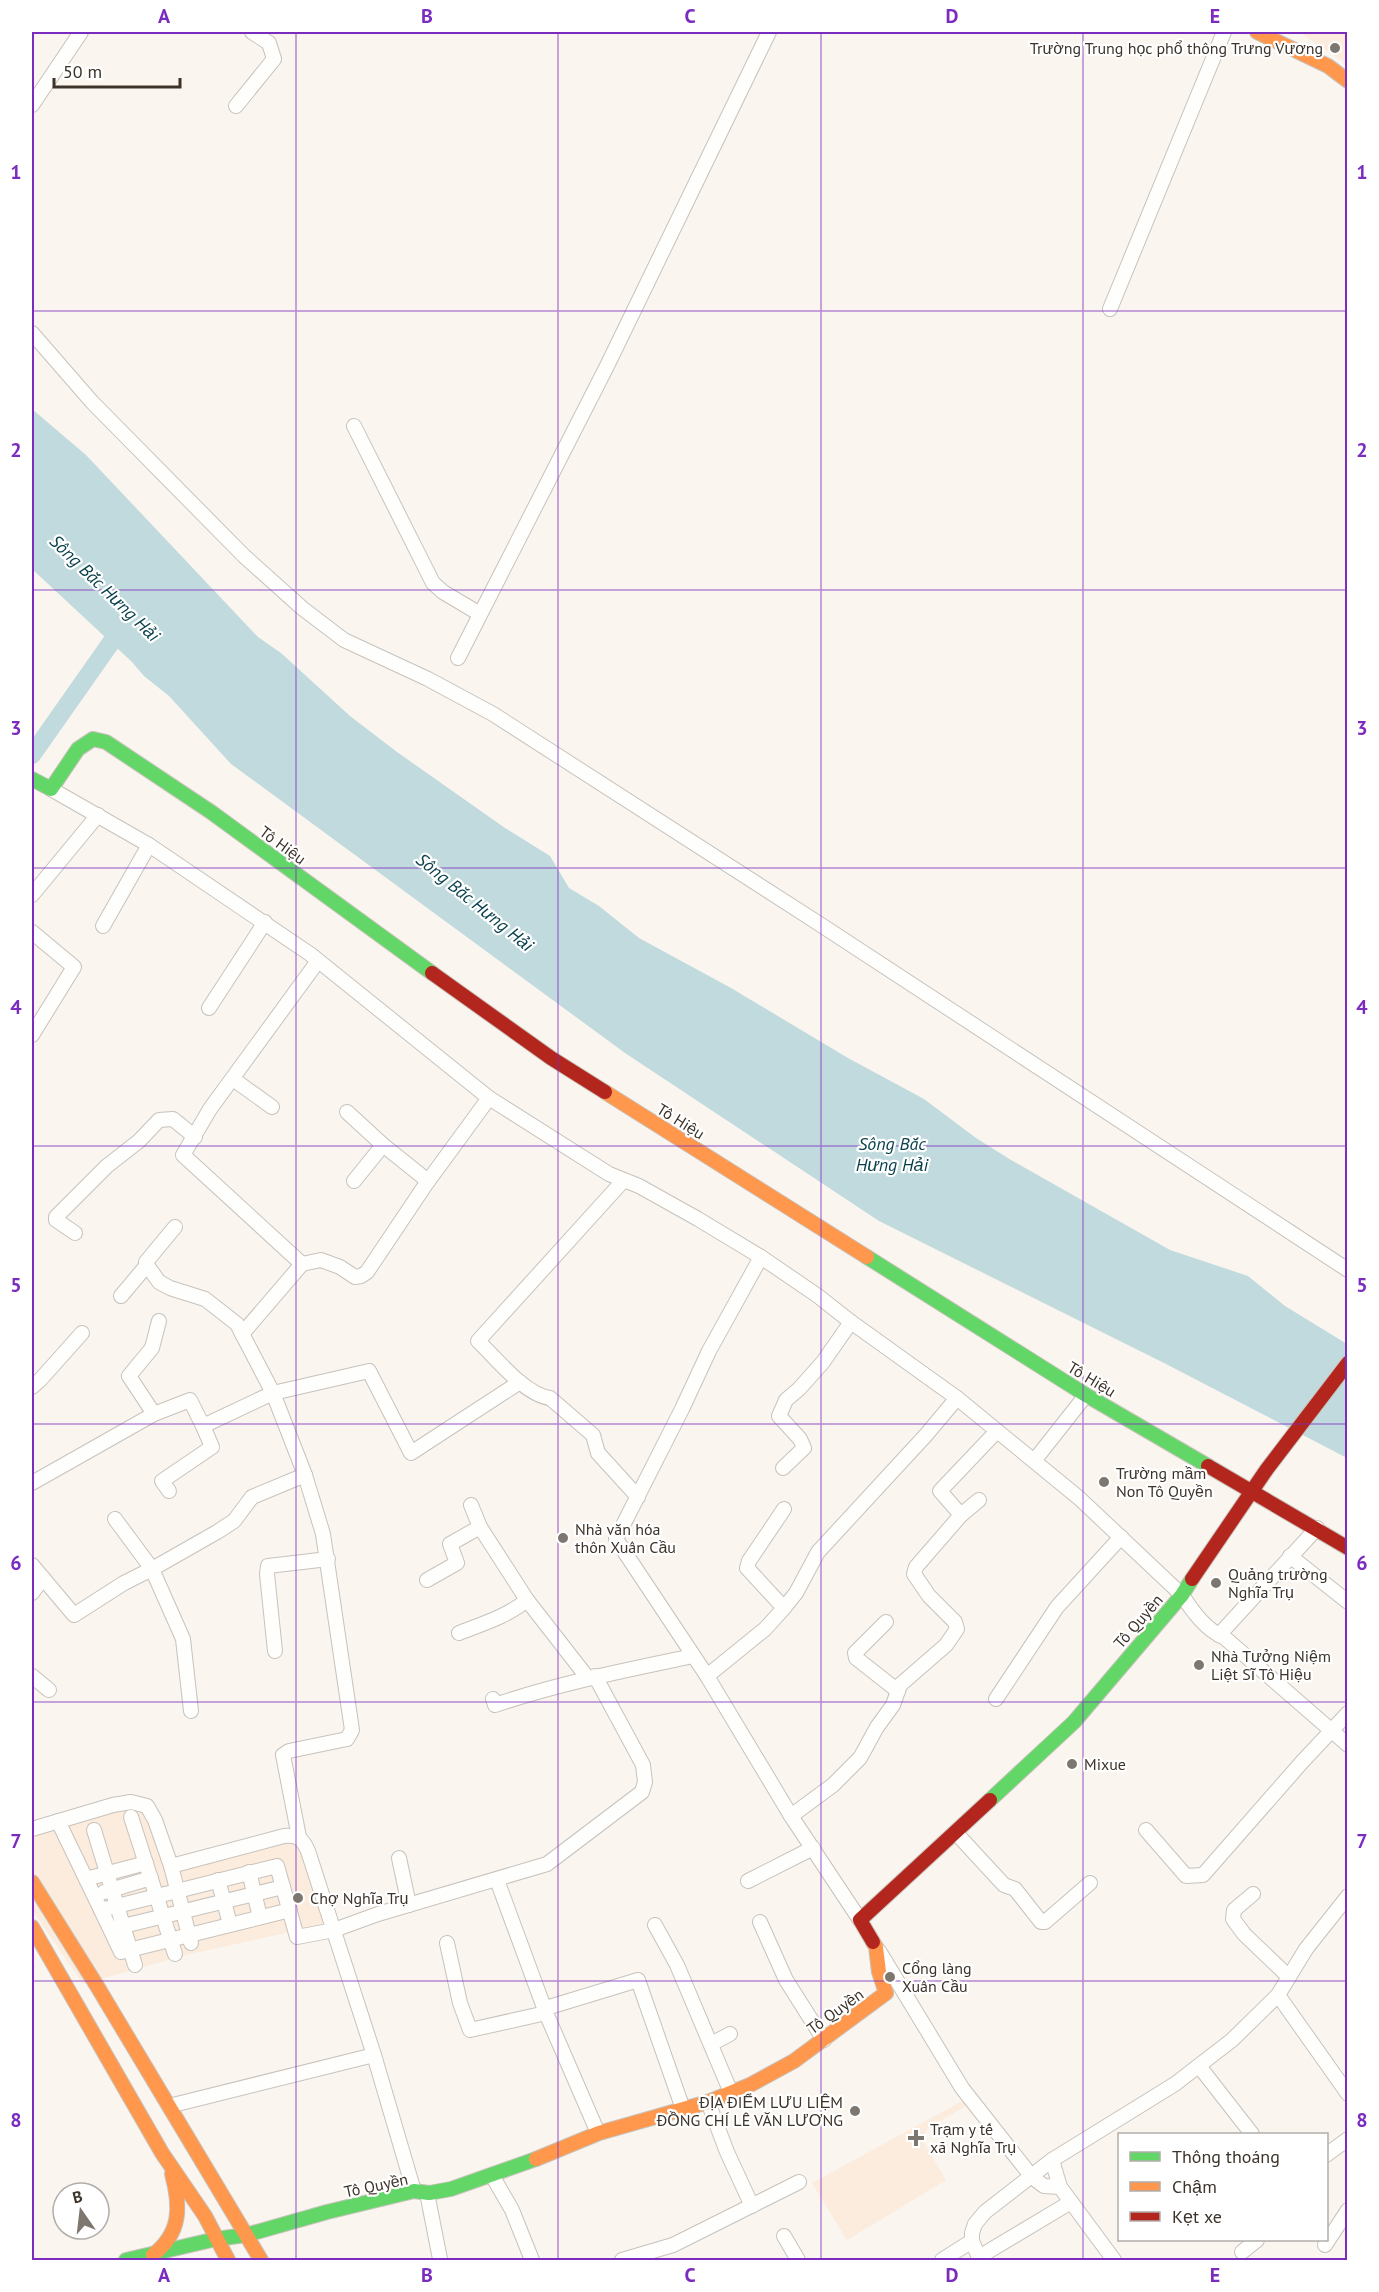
<svg xmlns="http://www.w3.org/2000/svg" width="1379" height="2292" font-family="'PT Sans',sans-serif">
<style>
.built{fill:#fbecdd}
.water{fill:#c1dade}
.lines{fill:none;stroke-linecap:round;stroke-linejoin:round}
.canal{stroke:#c1dade;stroke-width:18}
.street-casing{stroke:#c8c2bb;stroke-width:16}
.fast-casing{stroke:#c8c2bb;stroke-width:16}
.slow-casing{stroke:#c8c2bb;stroke-width:16}
.jam-casing{stroke:#c8c2bb;stroke-width:16}
.street{stroke:#fefefd;stroke-width:14}
.fast{stroke:#63d668;stroke-width:14}
.slow{stroke:#ff974d;stroke-width:14}
.jam{stroke:#b3261e;stroke-width:14}
.grid{fill:none;stroke:#7b2cbf;stroke-width:1.5;stroke-opacity:0.55}
.poi-dot{fill:#7e776f;stroke:#fff;stroke-width:2}
.labels{text-anchor:middle;dominant-baseline:central;stroke-width:4.5;stroke-linejoin:round;paint-order:stroke}
.poi-label{font-size:16px;fill:#3c332a;stroke:#fff;text-anchor:start}
.street-label{font-size:16px;fill:#3c332a;stroke:#fff}
.water-label{font-size:18px;font-style:italic;fill:#073f4a;stroke:#fff}
.neatline{fill:none;stroke:#7b2cbf;stroke-width:2}
.grid-label{font-size:20px;text-anchor:middle;font-weight:bold;fill:#7b2cbf}
</style>
<rect width="100%" height="100%" fill="#faf5ef"/>
<!-- built -->
<g class="built">
<path d="M1299,32H1347V64Z"/>
<path d="M113,1805L147,1806L171,1866L295,1835L330,1923L186,1955L83,1984L32,1910V1829Z"/>
<path d="M964,2100L967,2105L927,2129L922,2140L946,2180L847,2240L812,2183Z"/>
</g>
<!-- water -->
<path class="water" d="M32,409L86,455L258,637L281,653L350,716L397,752L505,828L550,856L569,888L599,906L639,938L731,988L848,1058L924,1099L976,1138L1011,1160L1170,1250L1248,1276L1285,1306L1347,1344V1458L1166,1364L879,1221L625,1053L231,764L169,696L144,676L132,662L32,569Z"/>
<g class="lines">
<!-- canal -->
<path class="canal" d="M32,755L124,624"/>
<defs>
<g id="street">
<path d="M32,105L81,32"/>
<path d="M236,106L274,59L269,43L252,32"/>
<path d="M1110,309L1224,32"/>
<path d="M32,333L92,402L244,556L302,608L344,640L428,679L493,714L818,923L1348,1270"/>
<path d="M354,426L433,583L443,592L480,614"/>
<path d="M458,658L607,366L769,32"/>
<path d="M51,789L149,845L310,954L489,1098L609,1174L639,1186L698,1219L761,1257L818,1296L851,1322L957,1398L1079,1498L1182,1595C1193,1612 1206,1630 1225,1638L1348,1745"/>
<path d="M32,895L98,815"/>
<path d="M103,926L149,845"/>
<path d="M32,932L74,967L32,1035"/>
<path d="M209,1008L265,922"/>
<path d="M233,1079L272,1107"/>
<path d="M347,1112L383,1145L428,1181"/>
<path d="M354,1181L383,1145"/>
<path d="M623,1181L478,1341C496,1358 525,1395 550,1398L593,1435L598,1453L638,1497"/>
<path d="M75,1233L56,1220V1217L107,1166L139,1141L159,1120L173,1119L195,1137"/>
<path d="M761,1257L709,1351L682,1409L616,1539L707,1676L791,1816L860,1920"/>
<path d="M302,1264L183,1155L210,1109L318,961"/>
<path d="M147,1265L146,1262L175,1227"/>
<path d="M121,1296L147,1265L159,1282L170,1288L205,1299L237,1324L273,1393L305,1475L323,1534L352,1730L347,1739L289,1751L283,1755L299,1837"/>
<path d="M242,1334L302,1264L321,1260L340,1267L355,1277L361,1276L367,1272L426,1184L489,1098"/>
<path d="M32,1387L40,1380L82,1333"/>
<path d="M154,1414L129,1376L152,1348L159,1321"/>
<path d="M1034,1461L1086,1395"/>
<path d="M783,1468L804,1448L800,1439L779,1416L786,1400L799,1389L823,1362L851,1322"/>
<path d="M32,1483L154,1414L190,1400L203,1426L273,1393L369,1371L411,1453L520,1382"/>
<path d="M169,1491L162,1481L212,1447L203,1426"/>
<path d="M471,1505L480,1527"/>
<path d="M961,1515L979,1500"/>
<path d="M115,1519L152,1569L217,1532L234,1521L252,1497L305,1475"/>
<path d="M1290,1556L1348,1602"/>
<path d="M32,1565L74,1615L124,1583L152,1569L183,1639L191,1711"/>
<path d="M427,1580L457,1563L450,1544L480,1527L527,1600L587,1677"/>
<path d="M32,1593L43,1578"/>
<path d="M784,1608L796,1593L818,1552L926,1435L957,1398"/>
<path d="M886,1622L855,1653L856,1658L898,1691"/>
<path d="M459,1633C482,1624 508,1616 527,1600"/>
<path d="M1219,1635L1317,1528"/>
<path d="M275,1651L267,1574L268,1566L328,1559"/>
<path d="M32,1676L49,1690"/>
<path d="M707,1676L765,1629L784,1608L747,1568L749,1561L784,1509"/>
<path d="M493,1699L495,1705C560,1683 626,1670 693,1656"/>
<path d="M996,1699L1057,1607L1121,1537"/>
<path d="M791,1816L833,1785L860,1758L877,1727L893,1705L900,1685L946,1645L957,1629L955,1622L929,1596L914,1574L916,1567L961,1515L940,1491L997,1431"/>
<path d="M131,1817L175,1954"/>
<path d="M58,1821L101,1910L277,1866L297,1937L334,1930L378,1914L547,1864L642,1792L645,1782L643,1765L595,1676"/>
<path d="M32,1829L113,1805L131,1802L147,1806L155,1820L171,1866L284,1836C298,1835 302,1838 308,1851L374,2055L414,2191"/>
<path d="M94,1830L135,1965"/>
<path d="M1146,1830L1186,1876L1203,1875L1302,1762L1348,1713"/>
<path d="M956,1833L1004,1885L1015,1889L1041,1922H1045L1090,1883"/>
<path d="M399,1858L409,1905"/>
<path d="M171,1866L191,1943"/>
<path d="M249,1872L260,1917"/>
<path d="M86,1879L146,1863"/>
<path d="M218,1880L230,1924"/>
<path d="M497,1880L546,2013L598,2133"/>
<path d="M748,1881L813,1848"/>
<path d="M104,1892L151,1878"/>
<path d="M1253,1894L1234,1910L1233,1919L1244,1934L1289,1977"/>
<path d="M101,1910L121,1952L290,1910"/>
<path d="M760,1922L786,1980L824,2040"/>
<path d="M655,1925L677,1965L732,2095"/>
<path d="M111,1929L283,1887"/>
<path d="M447,1943L460,2003L470,2030L546,2013"/>
<path d="M879,1951L962,2088L1032,2177L1044,2186L1060,2187"/>
<path d="M1278,1995L1348,2094"/>
<path d="M546,2008L638,1980L683,2109"/>
<path d="M711,2044L730,2034"/>
<path d="M1199,2066L1252,2134"/>
<path d="M708,2102L727,2152L752,2206"/>
<path d="M169,2106L374,2055"/>
<path d="M1326,2155L1348,2139"/>
<path d="M1052,2160L1060,2187L1114,2260"/>
<path d="M493,2177L512,2210L532,2260"/>
<path d="M427,2193L440,2259"/>
<path d="M784,2236L798,2260"/>
<path d="M1325,2245L1348,2210"/>
<path d="M1242,2252L1257,2240"/>
<path d="M979,2257L1071,2202"/>
<path d="M622,2260L673,2245L799,2182"/>
<path d="M942,2260L972,2241"/>
<path d="M980,2260L972,2241V2233L975,2224L985,2212L1052,2160L1175,2084L1232,2040L1278,1995L1306,1949L1348,1896"/>
</g>
<g id="fast">
<path d="M32,779L51,789L78,749L93,739L106,742L211,812L432,973"/>
<path d="M867,1257L1086,1395L1208,1466"/>
<path d="M990,1800L1074,1722L1182,1595L1192,1579"/>
<path d="M126,2260L216,2239L246,2235L327,2212L414,2191L429,2193L451,2189L536,2159"/>
</g>
<g id="slow">
<path d="M1257,32L1328,66L1348,81"/>
<path d="M605,1092L867,1257"/>
<path d="M32,1882L97,1986L261,2260"/>
<path d="M32,1927L162,2153L205,2216L228,2260"/>
<path d="M536,2159L599,2133L708,2102L750,2085L794,2061L886,1993L879,1972L876,1947L873,1942"/>
<path d="M153,2255C181,2233 181,2207 172,2174"/>
</g>
<g id="jam">
<path d="M432,973L551,1058L605,1092"/>
<path d="M1208,1466L1348,1548"/>
<path d="M1192,1579L1267,1469L1348,1363"/>
<path d="M873,1942L860,1920L990,1800"/>
</g>
</defs>
<!-- street casing -->
<use href="#street" class="street-casing"/>
<!-- fast casing -->
<use href="#fast" class="fast-casing"/>
<!-- slow casing -->
<use href="#slow" class="slow-casing"/>
<!-- jam casing -->
<use href="#jam" class="jam-casing"/>
<!-- street -->
<use href="#street" class="street"/>
<!-- fast -->
<use href="#fast" class="fast"/>
<!-- slow -->
<use href="#slow" class="slow"/>
<!-- jam -->
<use href="#jam" class="jam"/>
</g>
<!-- grid -->
<path class="grid" d="M296,32V2260M558,32V2260M821,32V2260M1083,32V2260M32,311H1348M32,590H1348M32,868H1348M32,1146H1348M32,1424H1348M32,1702H1348M32,1981H1348"/>
<!-- markers -->
<g class="poi-dot">
<circle cx="1335" cy="48" r="6"/>
<circle cx="1104" cy="1482" r="6"/>
<circle cx="563" cy="1538" r="6"/>
<circle cx="1216" cy="1583" r="6"/>
<circle cx="1199" cy="1665" r="6"/>
<circle cx="1072" cy="1764" r="6"/>
<circle cx="298" cy="1898" r="6"/>
<circle cx="890" cy="1977" r="6"/>
<circle cx="855" cy="2111" r="6"/>
<path d="M913 2129h6v6h6v6h-6v6h-6v-6h-6v-6h6z"/>
</g>
<g class="labels">
<!-- poi labels -->
<g class="poi-label">
<text x="1323" y="48" text-anchor="end">Trường Trung học phổ thông Trưng Vương</text>
<text x="1116" y="1473">Trường mầm<tspan x="1116" dy="18">Non Tô Quyền</tspan></text>
<text x="575" y="1529">Nhà văn hóa<tspan x="575" dy="18">thôn Xuân Cầu</tspan></text>
<text x="1228" y="1574">Quảng trường<tspan x="1228" dy="18">Nghĩa Trụ</tspan></text>
<text x="1211" y="1656">Nhà Tưởng Niệm<tspan x="1211" dy="18">Liệt Sĩ Tô Hiệu</tspan></text>
<text x="1084" y="1764">Mixue</text>
<text x="310" y="1898">Chợ Nghĩa Trụ</text>
<text x="902" y="1968">Cổng làng<tspan x="902" dy="18">Xuân Cầu</tspan></text>
<text x="843" y="2102" text-anchor="end">ĐỊA ĐIỂM LƯU LIỆM<tspan x="843" dy="18">ĐỒNG CHÍ LÊ VĂN LƯƠNG</tspan></text>
<text x="930" y="2129">Trạm y tế<tspan x="930" dy="18">xã Nghĩa Trụ</tspan></text>
</g>
<!-- street labels -->
<g class="street-label">
<text transform="translate(283 845) rotate(36)">Tô Hiệu</text>
<text transform="translate(681 1121) rotate(32)">Tô Hiệu</text>
<text transform="translate(1092 1379) rotate(31)">Tô Hiệu</text>
<text transform="translate(1138 1621) rotate(-49)">Tô Quyền</text>
<text transform="translate(835 2011) rotate(-36)">Tô Quyền</text>
<text transform="translate(376 2185) rotate(-12)">Tô Quyền</text>
</g>
<!-- water labels -->
<g class="water-label">
<text transform="translate(105 588) rotate(44)">Sông Bắc Hưng Hải</text>
<text transform="translate(475 902) rotate(39)">Sông Bắc Hưng Hải</text>
<text x="892" y="1143">Sông Bắc<tspan x="892" dy="21">Hưng Hải</tspan></text>
</g>
</g>
<!-- border -->
<rect width="1379" height="2292" fill="none" stroke="#ffffff" stroke-width="66"/>
<!-- legend -->
<rect x="1118" y="2133" width="210" height="108" fill="#ffffff" stroke="#b1adaa" stroke-width="1.5"/>
<rect x="1130" y="2152" width="30" height="9" fill="#63d668" stroke="#b1adaa" stroke-width="1.5"/>
<text x="1172" y="2163" font-size="18" fill="#3c332a">Thông thoáng</text>
<rect x="1130" y="2182" width="30" height="9" fill="#ff974d" stroke="#b1adaa" stroke-width="1.5"/>
<text x="1172" y="2193" font-size="18" fill="#3c332a">Chậm</text>
<rect x="1130" y="2212" width="30" height="9" fill="#b3261e" stroke="#b1adaa" stroke-width="1.5"/>
<text x="1172" y="2223" font-size="18" fill="#3c332a">Kẹt xe</text>
<!-- north arrow -->
<g transform="translate(81 2211) rotate(346)"><circle r="28" fill="#ffffff" stroke="#b1adaa" stroke-width="1.5"/>
<path d="M0-4.5L10 22L0 15L-10 22Z" fill="#7e776f"/>
<text y="-9" font-size="16" font-weight="bold" text-anchor="middle" fill="#3c332a">B</text>
</g>
<!-- scale -->
<path d="M54 78v9h126v-9" fill="none" stroke="#3c332a" stroke-width="3"/>
<text x="63" y="78" font-size="18" fill="#3c332a" stroke="#ffffff" stroke-width="4.5" paint-order="stroke">50 m</text>
<rect x="33" y="33" width="1313" height="2226" class="neatline"/>
<g class="grid-label">
<text x="164" y="23">A</text>
<text x="427" y="23">B</text>
<text x="690" y="23">C</text>
<text x="952" y="23">D</text>
<text x="1215" y="23">E</text>
<text x="16" y="179">1</text>
<text x="1362" y="179">1</text>
<text x="16" y="457">2</text>
<text x="1362" y="457">2</text>
<text x="16" y="735">3</text>
<text x="1362" y="735">3</text>
<text x="16" y="1014">4</text>
<text x="1362" y="1014">4</text>
<text x="16" y="1292">5</text>
<text x="1362" y="1292">5</text>
<text x="16" y="1570">6</text>
<text x="1362" y="1570">6</text>
<text x="16" y="1848">7</text>
<text x="1362" y="1848">7</text>
<text x="16" y="2127">8</text>
<text x="1362" y="2127">8</text>
<text x="164" y="2282">A</text>
<text x="427" y="2282">B</text>
<text x="690" y="2282">C</text>
<text x="952" y="2282">D</text>
<text x="1215" y="2282">E</text>
</g>
</svg>
